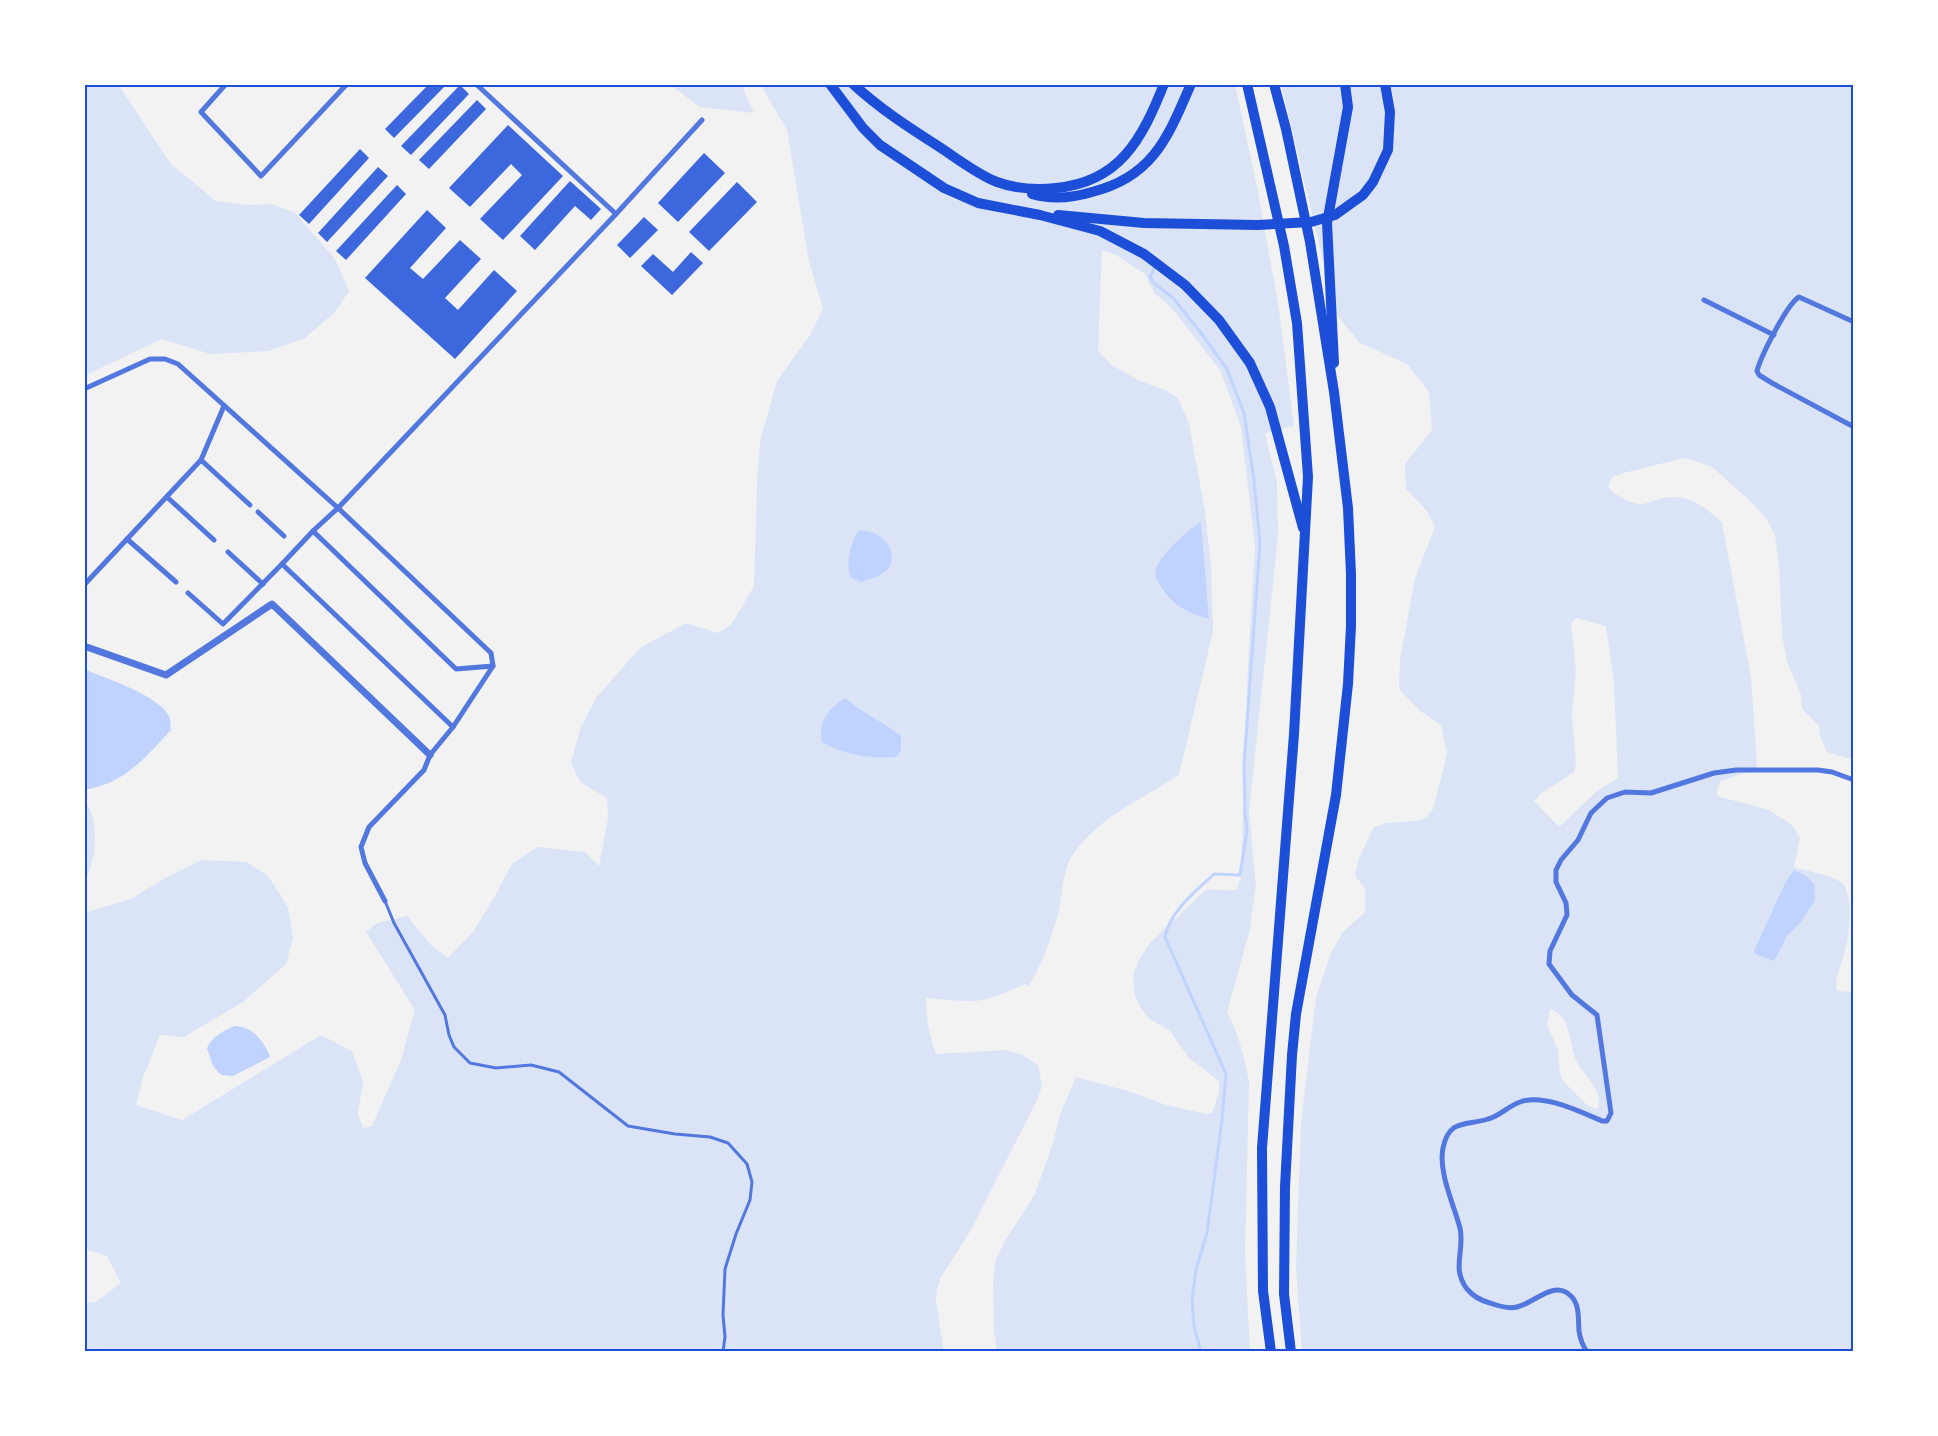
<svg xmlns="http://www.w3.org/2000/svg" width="1938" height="1436" font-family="'Noto Sans',sans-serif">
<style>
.green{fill:#dbe4f7;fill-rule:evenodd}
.water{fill:#bfd3fe}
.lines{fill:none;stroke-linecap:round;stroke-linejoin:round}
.stream{stroke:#bfd3fe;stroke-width:3}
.building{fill:#3d67dc}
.service{stroke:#5277de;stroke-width:3}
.minor{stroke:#5277de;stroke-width:5}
.tertiary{stroke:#5277de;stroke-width:7}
.motorway{stroke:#1d4ed8;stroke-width:10}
.neatline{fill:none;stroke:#1d4ed8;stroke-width:2}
</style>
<rect width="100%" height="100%" fill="#f2f2f2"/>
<!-- green -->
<g class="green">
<path d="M84,84H118L171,164L216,201L248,205L271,204L294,212L335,259L349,291L335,312L305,338L269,351L210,354L162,339L84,376Z"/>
<path d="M669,84H741L754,113L700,107Z"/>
<path d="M760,84H1235L1258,191L1279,310L1294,426L1265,433L1277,483L1278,537L1249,811L1256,886L1249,933L1227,1012C1239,1034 1244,1057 1249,1081L1245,1253L1250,1352H997L994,1333L993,1281L996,1259L1005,1241L1035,1194L1053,1143L1060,1114L1076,1077L1128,1091L1166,1105L1207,1114L1212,1113L1219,1093V1081L1189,1058L1170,1031L1150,1019L1141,1009L1135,996L1134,985L1133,975L1139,960L1149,944L1204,891C1215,887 1226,893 1237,889L1241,877L1248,664L1255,547L1241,427L1220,370L1169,305L1154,293L1145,274L1116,255L1102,250L1098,350L1110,364L1138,380L1167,391L1178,398L1189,423L1205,512L1211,565L1213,631L1179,775C1144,798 1094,820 1072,856C1062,872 1063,895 1058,914C1051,939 1042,965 1028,987L1025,984C1008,991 988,1002 969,1001C955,1001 941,999 926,998C926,1017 929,1036 936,1054L1007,1050L1023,1055L1038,1065L1042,1086L1037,1100L971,1230L941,1277L937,1290L936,1301L944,1352H84V1303L95,1302L121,1283L107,1256L84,1249V913L131,899L165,878L201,860L247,862L268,876L288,907L293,938L286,964L243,1002L184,1037L160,1035L142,1080L136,1105L182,1120L321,1035L352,1051L363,1082L358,1114L363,1128L372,1126L401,1060L415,1010L366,932L377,923L407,916L431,945L448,958L473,932L496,894L512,864L537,847L585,852L599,866L608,818L607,798L580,782L571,763L580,729L596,698L640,648L686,623L718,633L731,625L754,586L757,485L760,441L777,381L810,335L823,309L809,261L787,130ZM1201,521L1209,619C1184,612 1162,601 1155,574L1178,541Z"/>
<path d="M1281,84H1854V760L1827,752L1820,736L1819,726L1802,709L1801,695L1787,662L1782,635L1779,566L1775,535L1766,518L1747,498L1712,467L1694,461L1684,458L1624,473L1612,477L1608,486C1611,492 1617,495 1623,498C1645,512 1651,497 1673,497C1692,496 1709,510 1722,523L1751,677L1757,765L1751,773C1739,772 1732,778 1721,781L1717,790V796L1769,810L1792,825L1800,838L1794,867C1806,871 1833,875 1842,883C1854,894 1849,937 1845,951C1842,965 1834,977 1837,991L1854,992V1352H1302L1296,1268L1301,1122L1316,997L1331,953L1342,933L1365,912L1366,891L1355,875L1359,858L1374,827L1386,823L1416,821L1427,817L1433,809L1447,754L1441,725L1420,711L1399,689L1400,660L1415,578L1435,527L1427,511L1406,489L1405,464L1432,430L1429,392L1407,364L1360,343L1336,314ZM1576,618L1606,626L1614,683L1618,778L1597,791L1559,827L1534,801L1540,794L1574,772L1576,764L1572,714L1576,670L1571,623ZM1785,883L1800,923L1787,936L1753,953ZM1550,1009C1571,1015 1569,1042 1575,1058C1581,1074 1604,1089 1598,1108L1595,1109L1587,1105L1563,1081L1560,1074L1558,1050L1547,1025Z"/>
<path d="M84,799C101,822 96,860 84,884Z"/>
</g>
<!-- water -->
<g class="water">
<path d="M1201,521L1209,619C1188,613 1172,606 1160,586C1158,582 1155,578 1155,573C1157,556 1189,530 1201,521Z"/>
<path d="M862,530C866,531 872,532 876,534C889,540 898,558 887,570C881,576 869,579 861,582L850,577C846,560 850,547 858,531Z"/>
<path d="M84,669C105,678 158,695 169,716C171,719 170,726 171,730C145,758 124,784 84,790Z"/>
<path d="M845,698C863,713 883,722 901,736V750L896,757C872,759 843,755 822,742C818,721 828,709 845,698Z"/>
<path d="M1794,870L1806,876L1814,884L1815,900L1800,923L1787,936L1774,961L1753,953L1785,883Z"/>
<path d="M235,1026C253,1026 264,1042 270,1057L233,1076L221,1075L213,1066L207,1048C212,1037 224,1030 235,1026Z"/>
</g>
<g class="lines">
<!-- stream -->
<path class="stream" d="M1154,269L1150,277L1155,284L1173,298L1201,333L1227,369L1244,413L1254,480L1260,544L1244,764L1245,813L1247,831L1240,875L1214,874C1195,892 1170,911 1165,937L1226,1074L1222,1120L1207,1233L1196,1270L1192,1300L1194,1326L1201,1352"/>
</g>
<!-- building -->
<g class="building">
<path d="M429,84H447L394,138L385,129Z"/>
<path d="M460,85L469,94L411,155L401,146Z"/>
<path d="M477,100L486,109L429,169L419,160Z"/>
<path d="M508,125L563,176L503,240L480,219L522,175L511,164L470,207L449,188Z"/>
<path d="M360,149L369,158L309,224L299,215Z"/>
<path d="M704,153L725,173L678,222L658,203Z"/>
<path d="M378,167L388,176L327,242L318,233Z"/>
<path d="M570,181L601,209L591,220L575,206L535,250L520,236Z"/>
<path d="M737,182L757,202L709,251L689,232Z"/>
<path d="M397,185L406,194L346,260L336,251Z"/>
<path d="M427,210L446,228L410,268L423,279L460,240L481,259L445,298L458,310L494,270L517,291L455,359L365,278Z"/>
<path d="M644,217L658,230L630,258L617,245Z"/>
<path d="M691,252L703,263L672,295L641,266L653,254L673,272Z"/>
</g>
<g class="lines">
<!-- service -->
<path class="service" d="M385,901L394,923L445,1015L449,1035L454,1047L470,1063L496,1068L531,1065L559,1072L628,1126L675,1134L710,1137L728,1143L747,1164L752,1182L750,1200L736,1234L725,1269L723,1315L725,1337L723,1352"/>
<!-- minor -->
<g class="minor">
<path d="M226,84L201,112L261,176L347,84"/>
<path d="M476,84L616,214"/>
<path d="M1704,300L1774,335"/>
<path d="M1854,322L1799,297C1787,304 1761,356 1757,371L1759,375L1772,383L1854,427"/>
<path d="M84,389L150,359H165L178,364L338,508L491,653L493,666L453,727L430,755L424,770L369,827L361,847L365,863L385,901"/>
<path d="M201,460L250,505"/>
<path d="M167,497L214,540"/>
<path d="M258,512L284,536"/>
<path d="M313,531L456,669L493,666"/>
<path d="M127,539L176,582"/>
<path d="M228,552L263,584"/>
<path d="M84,585L201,460L224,406"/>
<path d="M188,593L223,624L282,564"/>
<path d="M453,727L282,564L313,531L338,508L616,214L702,120"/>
<path d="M1587,1352C1583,1346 1580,1338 1579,1331C1578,1319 1580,1305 1571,1296C1554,1279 1535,1303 1517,1307C1508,1309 1499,1306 1490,1303C1482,1301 1473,1296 1467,1289C1451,1268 1465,1251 1460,1228C1454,1205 1438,1172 1443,1148C1449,1118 1467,1126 1488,1119C1500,1116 1508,1106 1520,1102C1543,1093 1581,1112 1602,1121H1607L1611,1113L1597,1015L1572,995L1549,964L1550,951L1567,915L1566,903L1556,882V870L1561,860L1578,840L1591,813L1607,798L1625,792L1651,793L1714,773L1736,770H1818L1832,772L1854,780"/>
</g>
<!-- tertiary -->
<path class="tertiary" d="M84,646L166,675L272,604L430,755"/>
<!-- motorway -->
<g class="motorway">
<path d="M830,84L863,128L880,145L944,188L978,203L1040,215L1100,231L1144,254L1185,285L1219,320L1250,363L1270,407L1303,528"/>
<path d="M853,84C879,108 908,127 938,146C955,157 978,175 997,182C1016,189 1036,190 1056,188C1120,182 1142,139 1164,84"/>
<path d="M1247,84L1284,246L1297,323L1308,477L1294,734L1262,1148L1263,1291L1271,1352"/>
<path d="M1274,84L1286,129L1310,242L1334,392L1348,508L1351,574V626L1348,684L1336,795L1296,1014L1292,1055L1285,1187L1284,1294L1291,1352"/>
<path d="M1032,194C1052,200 1072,198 1092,192C1153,177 1168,137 1191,84"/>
<path d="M1058,215L1144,223L1258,225L1311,222L1335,215L1363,195L1373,182L1388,150L1390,112L1385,84"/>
<path d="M1334,363L1327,223L1348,107L1345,84"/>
</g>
</g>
<!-- border -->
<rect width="1938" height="1436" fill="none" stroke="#ffffff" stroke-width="171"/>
<rect x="86" y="86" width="1766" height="1264" class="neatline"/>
</svg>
